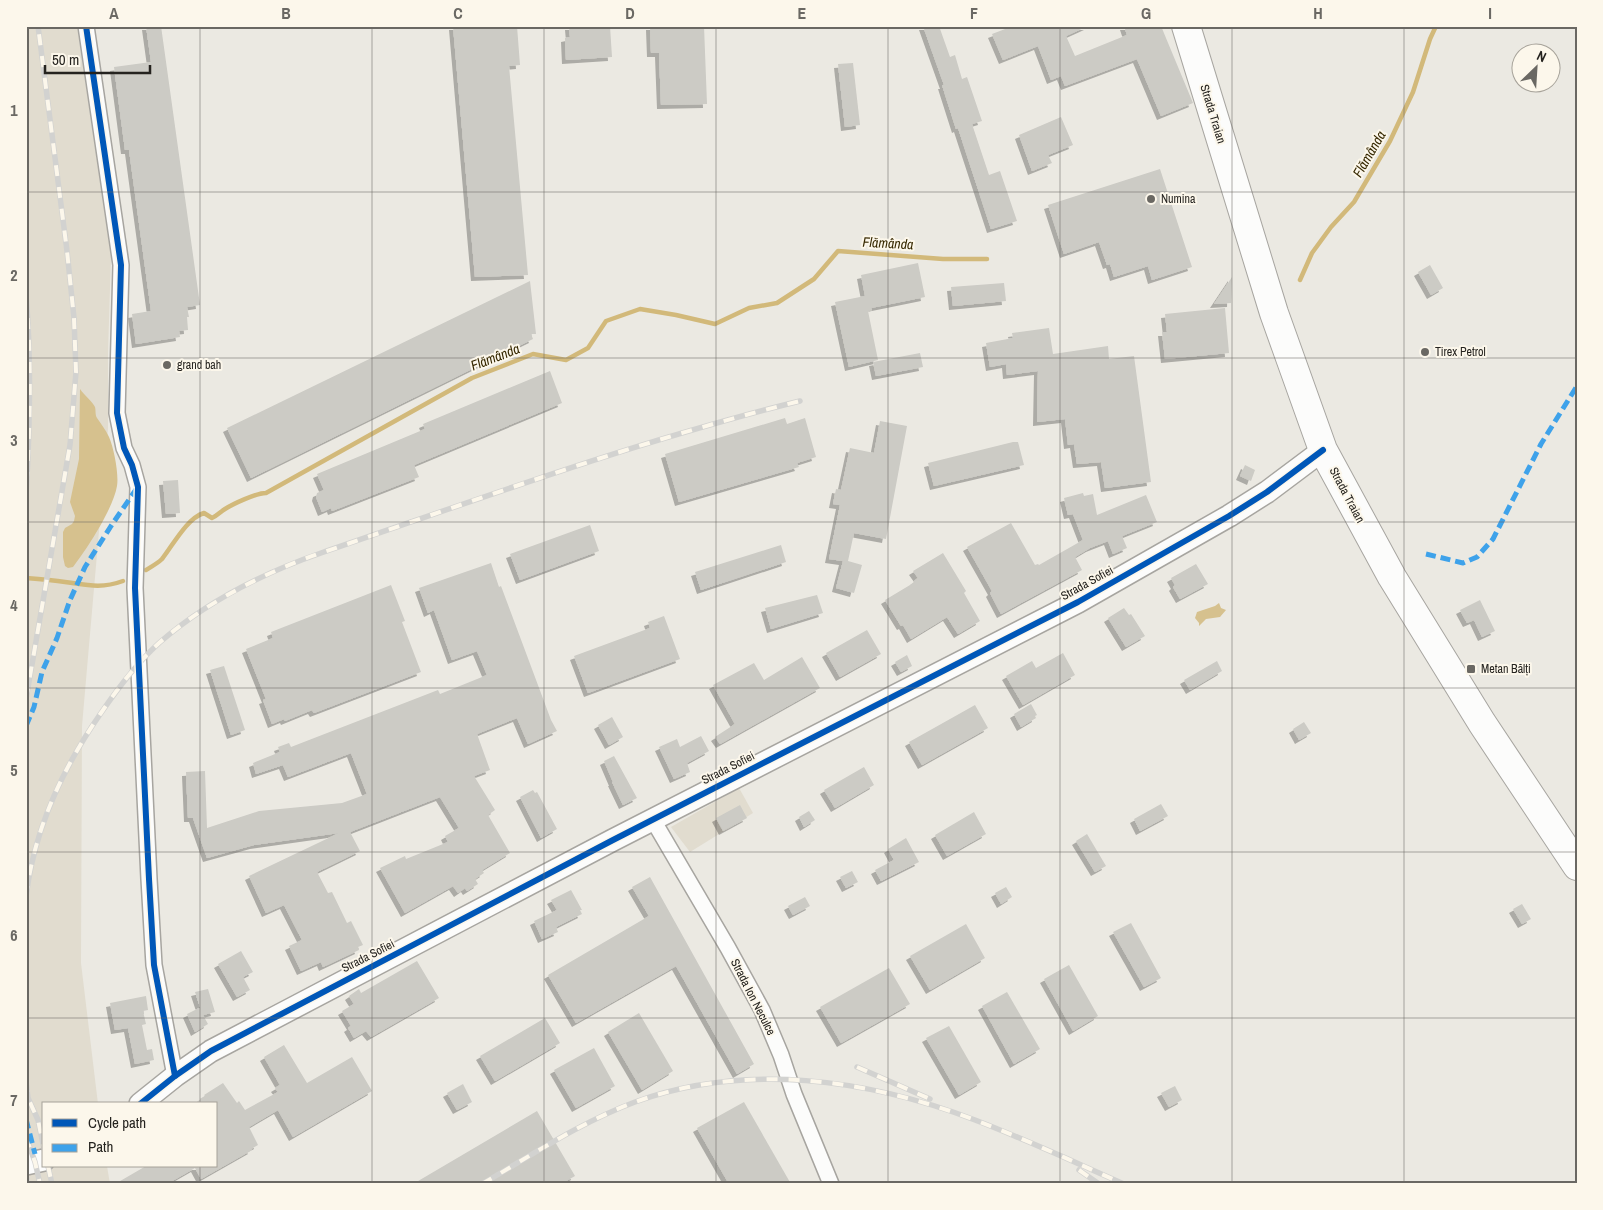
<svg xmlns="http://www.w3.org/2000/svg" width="1603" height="1210" font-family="'Archivo Narrow',sans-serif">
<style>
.built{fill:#e1dccf}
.forest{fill:#d6c18e}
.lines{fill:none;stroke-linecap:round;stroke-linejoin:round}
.stream{stroke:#d2b97a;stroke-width:4.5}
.building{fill:#cccbc5;filter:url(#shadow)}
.street-casing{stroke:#a7a5a0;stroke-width:18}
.secondary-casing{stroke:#a7a5a0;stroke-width:24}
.highway-casing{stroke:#a7a5a0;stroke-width:30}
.street{stroke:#fcfcfb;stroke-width:15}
.secondary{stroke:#fcfcfb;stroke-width:21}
.highway{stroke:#fcfcfb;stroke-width:28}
.rail-casing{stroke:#d2d2d0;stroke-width:5.5}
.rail{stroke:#fcf7eb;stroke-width:4;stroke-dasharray:11;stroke-linecap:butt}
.quiet{stroke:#3ea2ea;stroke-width:5;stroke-dasharray:10 5;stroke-linecap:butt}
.cycleway-casing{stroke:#fcf7eb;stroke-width:9}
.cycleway{stroke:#0057b8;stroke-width:6}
.grid{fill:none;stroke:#6a6863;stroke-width:1;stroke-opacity:0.55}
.poi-dot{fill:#6a6863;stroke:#fcf7eb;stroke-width:2}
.labels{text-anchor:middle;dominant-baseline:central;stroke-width:4;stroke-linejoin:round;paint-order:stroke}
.street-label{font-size:12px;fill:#25231f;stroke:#fcf7eb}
.poi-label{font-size:12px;fill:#25231f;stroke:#fcf7eb;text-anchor:start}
.water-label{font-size:14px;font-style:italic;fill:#362800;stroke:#fcf7eb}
.neatline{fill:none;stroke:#6a6863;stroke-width:2}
.grid-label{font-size:16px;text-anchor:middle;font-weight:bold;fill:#6a6863}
</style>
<defs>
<filter id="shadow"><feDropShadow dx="-4" dy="4" stdDeviation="0" flood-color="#0004"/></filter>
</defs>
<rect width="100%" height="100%" fill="#ebe9e2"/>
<!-- built -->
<g class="built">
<path d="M26,26H77L111,257L108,353V428L82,726L81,963L98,1104H44V1166H107L110,1184H26Z"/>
<path d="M739,788L753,813L690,852L671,827Z"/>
</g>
<!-- forest -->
<g class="forest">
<path d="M80,389C84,395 92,401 95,407C96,411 95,415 97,418C101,424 106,430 109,437C114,448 119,475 117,486C113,509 87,549 73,567L68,568L65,566L63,557V532L65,528L72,524L74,521L75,516L70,502L79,459Z"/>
<path d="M1219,603L1221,608L1226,610L1220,617L1206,619L1199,626V623L1195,618L1197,612L1215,606Z"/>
</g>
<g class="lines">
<!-- stream -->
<g class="stream">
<path d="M1300,280L1312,253L1331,227L1354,202L1390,141L1413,92L1430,39L1436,26"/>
<path d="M146,570C151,567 158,563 162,559C173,545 187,518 204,513L212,518C217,516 220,512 225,509C233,504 256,493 266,493L472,378L533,354L566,360L588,348L606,321L640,309L676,315L715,324L749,308L777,303L814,279L838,251L943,259H987"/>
<path d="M26,578C39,579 52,580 65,582C87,585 101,589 123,581"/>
</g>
</g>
<!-- building -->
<g class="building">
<path d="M146,26H161L200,305L187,307L189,317H187L188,330L179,331L180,337L136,344L132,314L151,311L129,150H125L114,67L151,62Z"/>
<path d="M453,26H517L520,65L509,66L528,275L475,277Z"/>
<path d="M569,26H610L612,57L566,60L565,38L570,37Z"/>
<path d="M650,26H704L707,104L661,105L659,53H651Z"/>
<path d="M923,26H939L950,57L955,55L962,79L967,77L982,121L972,124L989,175L1000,171L1017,221L991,229L958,128L956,129L942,85H944Z"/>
<path d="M1013,26H1088L1066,36L1075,56L1127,35L1124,26H1161L1193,103L1161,116L1137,59L1065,86L1061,76L1051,80L1038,46L1003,60L992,34Z"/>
<path d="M853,63L860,125L845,127L838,64Z"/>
<path d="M1061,117L1073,145L1048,155L1052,163L1032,171L1019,135Z"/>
<path d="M1160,169L1192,267L1152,280L1148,266L1114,277L1110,264L1107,265L1099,242L1064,254L1048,205Z"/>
<path d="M918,263L925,297L871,308L872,310L868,311L878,360L849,367L835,302L865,296L861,275Z"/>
<path d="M1430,265L1443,288L1431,295L1418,272Z"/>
<path d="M1232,277L1231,303L1214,304Z"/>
<path d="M530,281L536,334H531L533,339L251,478L227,428Z"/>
<path d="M1004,283L1006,301L953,306L951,287Z"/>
<path d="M1225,308L1229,353L1165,359L1162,332H1167L1165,314Z"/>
<path d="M1049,328L1053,354L1108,346L1109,359L1134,356L1151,482L1105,488L1101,462L1077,464L1074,444L1068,445L1065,419L1037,422L1038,371L1007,375L1006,364L990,367L986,343L1013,338L1012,333Z"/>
<path d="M920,353L923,367L876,376L873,362Z"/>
<path d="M550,371L562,403L414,465L419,477L332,511L331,508L322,512L316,497L317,493L324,490L317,474L425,429L423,424Z"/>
<path d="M785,418L787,424L805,418L816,457L797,463L799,467L679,502L665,454Z"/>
<path d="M880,421L907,426L886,539L854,533L848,561L862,565L854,593L836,588L843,561L829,559L840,505L833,504L836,489L841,490L850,448L874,453Z"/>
<path d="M1013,442H1018L1024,465L934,486L928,463Z"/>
<path d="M1245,465L1255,470L1251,481L1240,476Z"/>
<path d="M178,480L180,513L166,514L163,481Z"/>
<path d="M1083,493L1084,496L1093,494L1097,515L1146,495L1157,522L1122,536L1127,548L1113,554L1108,541L1090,548L1075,557L1082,570L1001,614L990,593L992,591L967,547L1011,523L1035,565L1038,564L1039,565L1083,540L1073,514L1068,515L1064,498Z"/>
<path d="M590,525L599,551L520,580L510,554Z"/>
<path d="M781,545L786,562L701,590L695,572Z"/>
<path d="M943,553L966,591L964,593L980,621L958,634L947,617L911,639L903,625L901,626L885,600L915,582L914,581L918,578L913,571Z"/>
<path d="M491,563L499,587L501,586L551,720L557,731L528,744L517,718L477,734L490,770L474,776L495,810L488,815L510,853L482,870L484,873L475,879L478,884L467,891L465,888L458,893L453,886L405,913L380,868L405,856L406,859L448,842L445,836L459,828L440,797L350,832L360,851L317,872L328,893L332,892L347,923L351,921L363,945L358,947L359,950L323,967L321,962L301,971L289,946L302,940L284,905L266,913L249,876L339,833L254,845L207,858L193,818H188L186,772L205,771L207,828L259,811L342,803L367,794L351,753L288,777L283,765L256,774L253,763L280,752L278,747L289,743L291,747L438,690L440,694L487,675L477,651L452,660L434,610L428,613L419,588Z"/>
<path d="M1196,564L1208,584L1180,599L1173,587L1175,585L1171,578Z"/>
<path d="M391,585L405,621L402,622L421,672L314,713L312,710L285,721L284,719L272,724L263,700L266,699L246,649L273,638L271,632Z"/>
<path d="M817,595L823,613L771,629L765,608Z"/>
<path d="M1480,600L1495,631L1482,637L1474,620L1467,623L1460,610Z"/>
<path d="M1124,608L1129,615L1131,614L1145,636L1126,647L1108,618Z"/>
<path d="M664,616L680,659L588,693L574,656L650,628L648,622Z"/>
<path d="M867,630L881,654L840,677L826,653Z"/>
<path d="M1063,653L1075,675L1023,705L1006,676L1032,661L1036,668Z"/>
<path d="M907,655L912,666L901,672L895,662Z"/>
<path d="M802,657L820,688L720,744L715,737L735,724L713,685L754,663L764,680Z"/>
<path d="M1217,661L1222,671L1190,690L1184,680Z"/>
<path d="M224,666L245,730L231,735L210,670Z"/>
<path d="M1031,704L1037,715L1035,716L1036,718L1021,727L1014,714Z"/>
<path d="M975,705L988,728L922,765L909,742Z"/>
<path d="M612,717L623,737L609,745L598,725Z"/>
<path d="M1304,722L1311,733L1299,740L1293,729Z"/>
<path d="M701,736L709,751L687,763L690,772L674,779L659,747L677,739L680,747Z"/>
<path d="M614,756L637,798L623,805L612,782H613L604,761Z"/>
<path d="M864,767L874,785L835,808L824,790Z"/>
<path d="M533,790L535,793L537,792L557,829L541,838L520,797Z"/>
<path d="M1161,804L1168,816L1140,831L1134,819Z"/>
<path d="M740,805L747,818L723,831L716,818Z"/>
<path d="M809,811L815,820L804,827L799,817Z"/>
<path d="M974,812L986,834L947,856L935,835Z"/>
<path d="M1087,834L1106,866L1095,872L1076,841Z"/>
<path d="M906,838L919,862L881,881L875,870L894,860L888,849Z"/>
<path d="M852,871L858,882L846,888L840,877Z"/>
<path d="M650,877L754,1064L737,1074L676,966L576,1023L548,975L649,916L632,887Z"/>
<path d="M1006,887L1012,897L1001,904L995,893Z"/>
<path d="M571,890L582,910H580L582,914L556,927L558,932L542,939L534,921L557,910L551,900Z"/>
<path d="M805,897L810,906L793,915L788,906Z"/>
<path d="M1522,904L1531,919L1522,924L1513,909Z"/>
<path d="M1131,923L1161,978L1144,987L1113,932Z"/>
<path d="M966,924L985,958L930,990L910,956Z"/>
<path d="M241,951L253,972L243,977L250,990L237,997L218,964Z"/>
<path d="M417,961L439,998L371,1037L366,1031L354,1038L348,1028L351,1026L342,1011L354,1004L349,996L359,989L361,993Z"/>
<path d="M1069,965L1098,1016L1073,1031L1044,979Z"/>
<path d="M889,968L910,1004L841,1043L820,1007Z"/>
<path d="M208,989L215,1012L203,1015L208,1024L195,1032L187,1014L199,1008L201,1010L195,992Z"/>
<path d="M1007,992L1040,1049L1014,1064L982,1006Z"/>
<path d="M146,996L148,1010L143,1011L146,1024L142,1025L147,1050L152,1049L154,1060L135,1064L128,1028L115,1030L110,1003Z"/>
<path d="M639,1013L673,1071L642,1090L608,1032Z"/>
<path d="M545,1018L560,1043L495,1081L480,1056Z"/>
<path d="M949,1026L981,1082L959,1095L926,1038Z"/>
<path d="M284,1045L307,1083L352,1057L372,1091L293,1137L278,1110L249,1127L258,1145L251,1149L252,1150L201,1179L195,1168L167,1184H115L146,1166H216V1104H194L205,1096L204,1095L223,1083L237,1103L239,1101L245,1110L278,1092L275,1088L280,1085L264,1057Z"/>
<path d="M594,1048L615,1086L576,1108L554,1070Z"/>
<path d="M463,1084L472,1102L457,1110L447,1093Z"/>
<path d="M1175,1086L1182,1100L1169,1107L1161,1093Z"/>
<path d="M744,1102L791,1184H729L697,1128Z"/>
<path d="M537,1111L575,1176L561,1184H413Z"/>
</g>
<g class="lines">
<defs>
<g id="street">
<path d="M86,26L121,265L117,413L124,448L132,465L138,487L135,588L149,879L154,965L175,1076"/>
<path d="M653,820L728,948L762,1010L781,1055L794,1094L831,1184"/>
</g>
<g id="secondary">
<path d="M140,1104L175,1076L211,1051L613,840L1078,602L1229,516L1267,492L1323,450"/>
<path d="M26,1164L44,1160"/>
</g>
<path id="highway" d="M1186,26L1274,313L1323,450L1392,577L1482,723L1577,866"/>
</defs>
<!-- street casing -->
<use href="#street" class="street-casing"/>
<!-- secondary casing -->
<use href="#secondary" class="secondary-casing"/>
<!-- highway casing -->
<use href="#highway" class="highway-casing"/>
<!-- street -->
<use href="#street" class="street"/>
<!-- secondary -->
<use href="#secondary" class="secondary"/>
<!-- highway -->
<use href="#highway" class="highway"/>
<defs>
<g id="rail">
<path d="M26,296C32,363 30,428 26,495"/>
<path d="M26,699L70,445L76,372L74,318L67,251L38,26"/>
<path d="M26,897C34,830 62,769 101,713C118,688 136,664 159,643C205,603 263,573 321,553C479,499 637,441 800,401"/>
<path d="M857,1067L930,1099"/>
<path d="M26,1081L28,1098L38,1120L44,1149"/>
<path d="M26,1137L35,1162L40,1184"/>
<path d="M48,1166L52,1184"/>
<path d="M1079,1170L1099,1184"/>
<path d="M26,1175L28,1184"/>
<path d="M482,1184C532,1155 581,1122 635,1102C745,1062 868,1079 975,1120C1025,1139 1074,1162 1124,1184"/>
</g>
</defs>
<!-- rail casing -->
<use href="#rail" class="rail-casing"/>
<!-- rail -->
<use href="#rail" class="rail"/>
<!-- quiet -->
<g class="quiet">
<path d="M1426,554L1463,563L1477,557L1493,539L1541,444L1577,386"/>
<path d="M26,726L34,707L42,672L57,638L70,600L85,567L111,526L137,488"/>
<path d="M26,1119L35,1154"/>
</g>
<defs>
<g id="cycleway">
<path d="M86,26L121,265L117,413L124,448L132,465L138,487L135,588L149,879L154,965L175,1076"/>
<path d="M140,1104L175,1076L211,1051L613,840L1078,602L1229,516L1267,492L1323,450"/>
</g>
</defs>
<!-- cycleway casing -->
<use href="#cycleway" class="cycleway-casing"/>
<!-- cycleway -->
<use href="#cycleway" class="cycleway"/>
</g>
<!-- grid -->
<path class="grid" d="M200,26V1104M372,26V1184M544,26V1184M716,26V1184M888,26V1184M1060,26V1184M1232,26V1184M1404,26V1184M26,192H1577M26,358H1577M26,522H1577M26,688H1577M26,852H1577M26,1018H1577M200,1166V1184"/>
<!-- markers -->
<g class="poi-dot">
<circle cx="1151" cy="199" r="5"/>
<circle cx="1425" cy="352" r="5"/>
<circle cx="167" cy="365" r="5"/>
<rect x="1466" y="664" width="10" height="10" rx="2.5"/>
</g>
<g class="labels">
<!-- street labels -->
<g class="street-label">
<text transform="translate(1213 114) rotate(73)">Strada Trаian</text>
<text transform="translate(1347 495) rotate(62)">Strada Trаian</text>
<text transform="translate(1087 583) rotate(-29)">Strada Sofiei</text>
<text transform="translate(728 768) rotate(-27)">Strada Sofiei</text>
<text transform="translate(368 956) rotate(-27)">Strada Sofiei</text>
<text transform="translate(753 997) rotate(63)">Strada Ion Neculce</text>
</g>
<!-- poi labels -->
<g class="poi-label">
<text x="1161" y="199">Numina</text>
<text x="1435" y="352">Tirex Petrol</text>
<text x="177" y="365">grand bah</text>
<text x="1481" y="669">Metan Bălți</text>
</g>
<!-- water labels -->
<g class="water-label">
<text transform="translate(1369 154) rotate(-60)">Flămânda</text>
<text transform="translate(888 243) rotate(3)">Flămânda</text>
<text transform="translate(495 357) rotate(-21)">Flămânda</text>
</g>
</g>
<!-- border -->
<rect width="1603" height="1210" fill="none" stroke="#fcf7eb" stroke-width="55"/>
<!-- legend -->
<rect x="42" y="1102" width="175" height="65" fill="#fcf7eb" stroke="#a6a299"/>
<rect x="52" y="1119" width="25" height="8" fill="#0057b8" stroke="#a6a299"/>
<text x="88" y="1128" font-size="15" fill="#25231f">Cycle path</text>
<rect x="52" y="1144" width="25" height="8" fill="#3ea2ea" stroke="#a6a299"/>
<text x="88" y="1152" font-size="15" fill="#25231f">Path</text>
<!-- north arrow -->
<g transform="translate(1536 68) rotate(25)"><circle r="24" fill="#fcf7eb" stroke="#a6a299"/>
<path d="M0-4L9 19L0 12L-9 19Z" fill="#6a6863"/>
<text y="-8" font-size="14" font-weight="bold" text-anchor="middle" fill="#25231f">N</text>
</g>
<!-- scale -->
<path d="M45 65v8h105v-8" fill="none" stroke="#25231f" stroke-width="2.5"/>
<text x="52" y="65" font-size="15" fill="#25231f" stroke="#fcf7eb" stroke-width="4" paint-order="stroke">50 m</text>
<rect x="28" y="28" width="1548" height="1154" class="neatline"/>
<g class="grid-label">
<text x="114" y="19">A</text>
<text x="286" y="19">B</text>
<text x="458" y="19">C</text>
<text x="630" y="19">D</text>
<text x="802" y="19">E</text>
<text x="974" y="19">F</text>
<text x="1146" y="19">G</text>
<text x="1318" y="19">H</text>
<text x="1490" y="19">I</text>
<text x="14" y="116">1</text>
<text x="14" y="281">2</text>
<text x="14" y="446">3</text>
<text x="14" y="611">4</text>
<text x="14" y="776">5</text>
<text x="14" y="941">6</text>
<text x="14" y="1106">7</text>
</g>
</svg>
